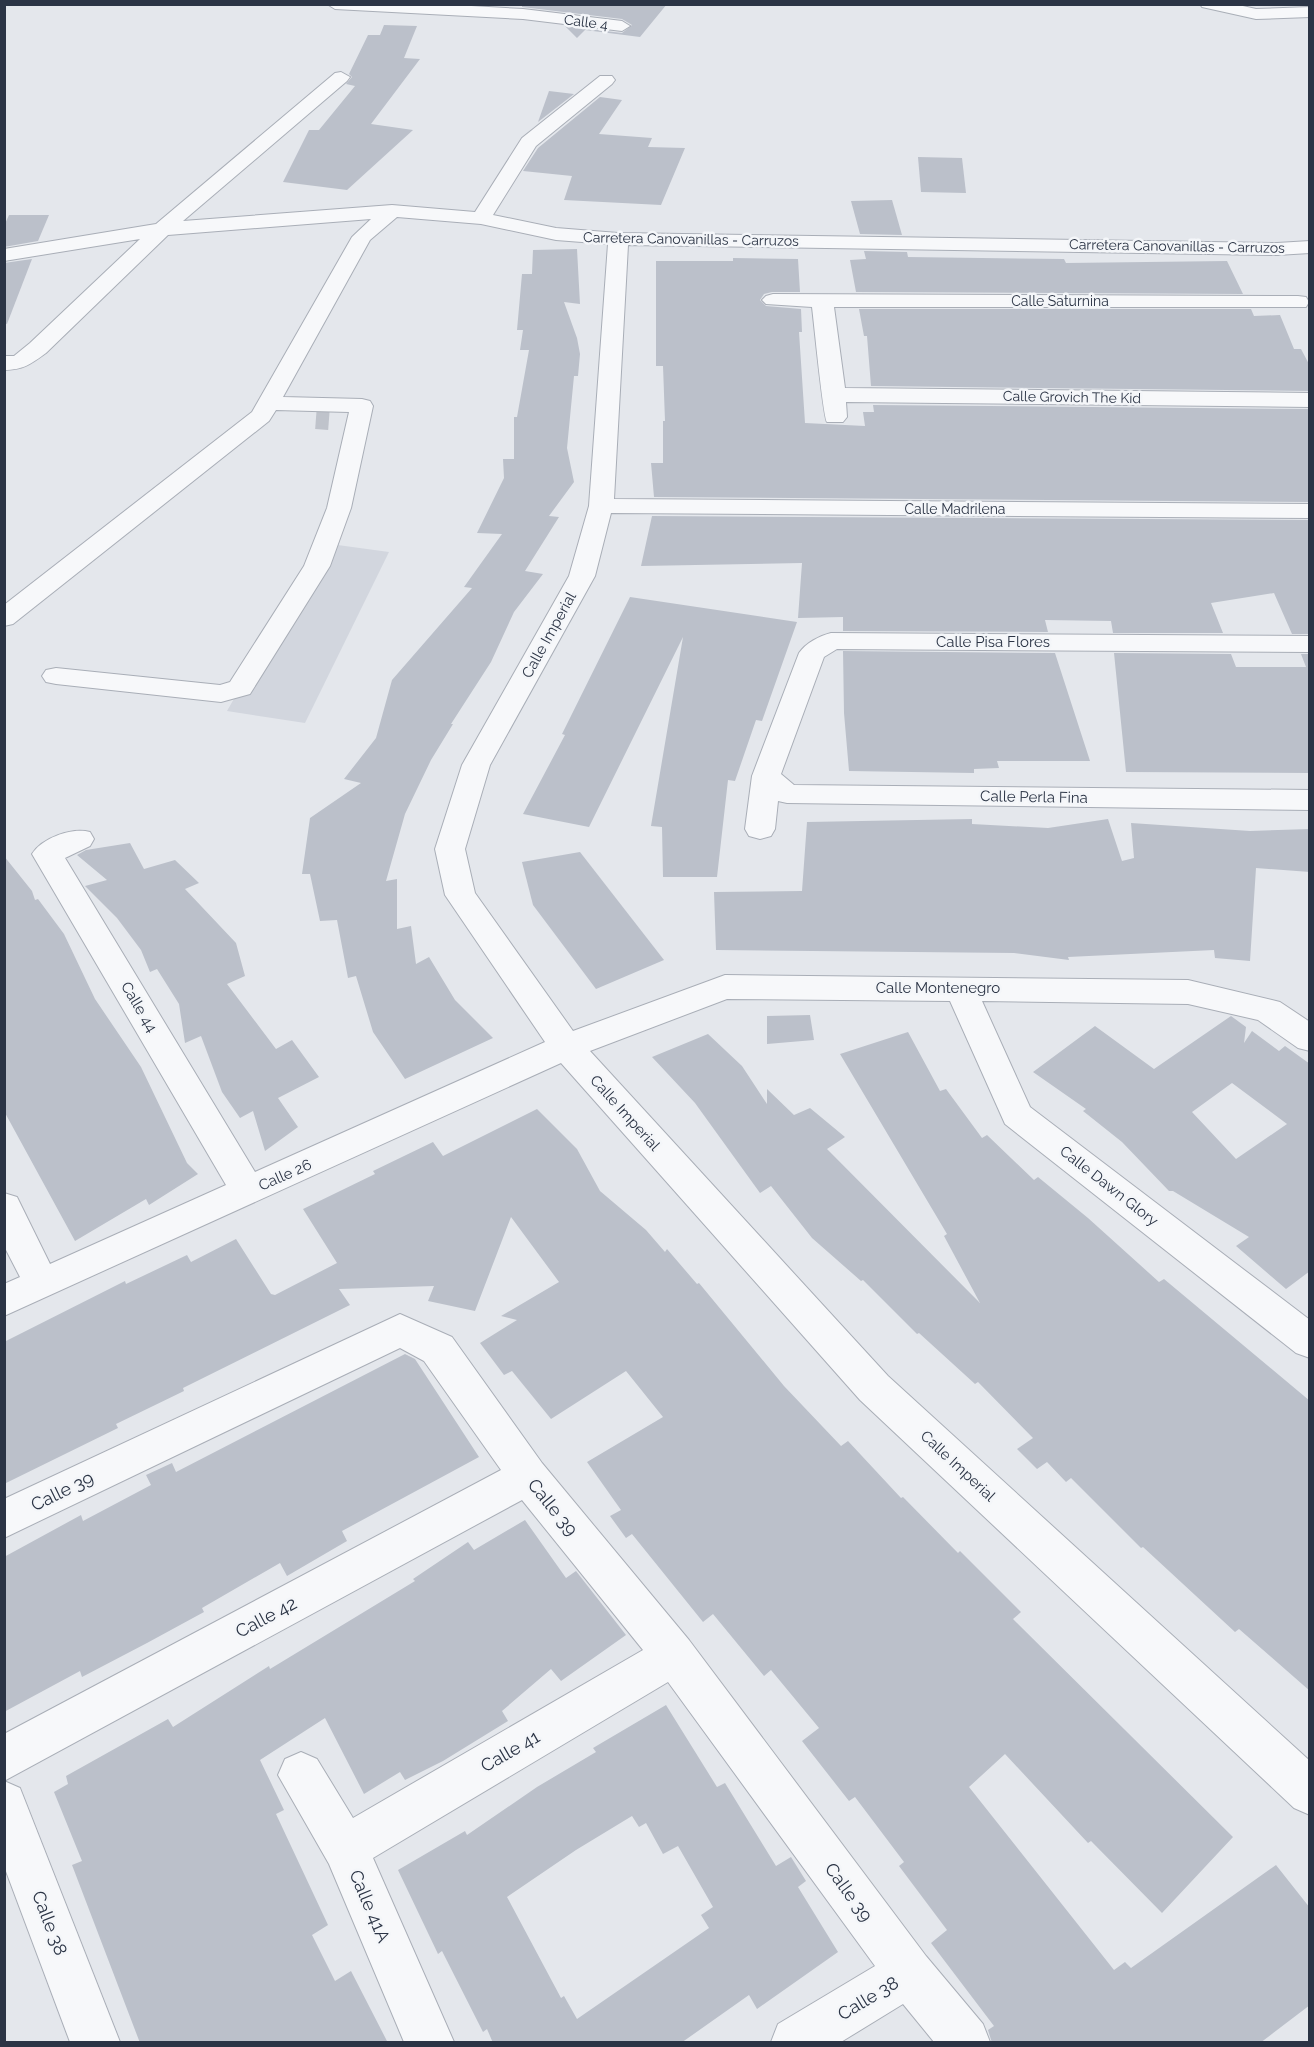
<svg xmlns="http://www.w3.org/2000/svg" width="1314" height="2047" font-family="Raleway,sans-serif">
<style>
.built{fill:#d2d6de}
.building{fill:#bbc0ca;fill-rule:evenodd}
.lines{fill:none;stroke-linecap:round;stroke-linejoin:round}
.minor-tunnel{stroke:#bfc3cb;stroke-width:22;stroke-dasharray:22 11;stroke-linecap:butt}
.minor-casing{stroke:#a9aeb7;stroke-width:2}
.minor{fill:#f7f8fa;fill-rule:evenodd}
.labels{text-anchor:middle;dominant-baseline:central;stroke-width:5;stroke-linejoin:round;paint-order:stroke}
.far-street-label{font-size:14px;fill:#2b3445;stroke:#f4f6f9}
.street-label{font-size:15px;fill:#2b3445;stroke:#f4f6f9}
.near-street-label{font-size:18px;fill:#2b3445;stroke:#f4f6f9}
</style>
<rect width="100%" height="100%" fill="#e4e7ec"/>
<!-- built -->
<path class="built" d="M323,543L389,552L305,723L227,711Z"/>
<!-- building -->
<g class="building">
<path d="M522,4H667L640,37L585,30L577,38L565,26L622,33L632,25L622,19L522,7Z"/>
<path d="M384,25L417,26L404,58L420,59L371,124L413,130L347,190L283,182L309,130H319L355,86L346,84L352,77L349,74L368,35H380Z"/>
<path d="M549,91L574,94L538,122Z"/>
<path d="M600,97L622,100L599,134L652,138L648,147L685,148L661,205L564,200L572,176L523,171L538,148Z"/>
<path d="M918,157L962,158L966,193L921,192Z"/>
<path d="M892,200L902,235L860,234L851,201Z"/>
<path d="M9,215H49L38,241L4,247V226Z"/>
<path d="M577,249L580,304L564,302L577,338L580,354L578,376H574L567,448L574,482L549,516L559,517L525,571L543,574L514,612L491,662L451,724H453L431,760L405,814L386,881L397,879V929L411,926L416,964L429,957L455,1000L493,1038L405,1079L373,1032L356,976L348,978L337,920L320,921L310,874H302L310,818L361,783L344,779L376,738L392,680L472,588L464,587L502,534L477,533L504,478L503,459H514V417H517L529,350H520L523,330H517L522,274H532L533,250Z"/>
<path d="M864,251L907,252L908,257L1064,259L1066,263L1227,261L1243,294L856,292L850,260L866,259Z"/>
<path d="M733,258L798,259L800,292H772L764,294L760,300L766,306L801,309L802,332H799L805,423L865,426L863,412H874L873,405L1310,409V502L654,497L651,463H663V421H665L663,366H656V261H733Z"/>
<path d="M32,259L7,324L4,323V263Z"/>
<path d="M859,309H1251L1254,316L1280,315L1294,349H1301L1310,366V391L871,386L867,336H864Z"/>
<path d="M652,516L1310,520V634H1292L1274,593L1211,603L1223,633H1113L1111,621L1045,620L1048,632L843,631V617L798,618L802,563L641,566Z"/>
<path d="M630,597L797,622L762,721L756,720L735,781L728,780L717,877H663L662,827L651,826L683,637L589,827L523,814L565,735L562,734Z"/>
<path d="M843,651L1055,653L1090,761H997L999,768L974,769V773L849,771L844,713Z"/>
<path d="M1114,653L1231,654L1236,667H1306L1301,654H1310V773L1126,772Z"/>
<path d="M972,819V824L1048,828L1108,819L1122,861L1134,858L1131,823L1250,831L1310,829V872L1256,868L1250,961L1215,958L1214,950L1068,957L1069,960L1014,953L716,950L714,892L802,891L807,822Z"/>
<path d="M130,843L144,869L175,860L199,883L185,889L236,943L245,976L227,984L276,1049L292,1040L319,1077L278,1098L298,1127L265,1151L253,1111L240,1118L222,1092L201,1036L185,1043L179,1004L157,969L150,972L141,950L117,918L85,886L107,880L77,855L86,850Z"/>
<path d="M580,852L664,960L596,989L533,905L522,862Z"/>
<path d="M4,856L32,891L35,900L38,899L64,934L95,999L141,1067L187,1163L198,1174L149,1205L146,1199L75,1241L4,1111Z"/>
<path d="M810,1015L814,1040L767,1044V1016Z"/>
<path d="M1231,1016L1246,1027L1244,1043L1252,1031L1279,1051L1285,1046L1310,1064V1271L1286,1289L1236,1246L1249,1237L1173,1191H1169L1122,1142L1083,1111L1086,1109L1033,1072L1095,1026L1154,1069ZM1232,1083L1287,1124L1236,1159L1192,1112Z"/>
<path d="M908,1032L940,1091L946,1089L982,1138L987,1135L1034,1180L1038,1177L1088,1218L1159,1282L1164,1279L1310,1401V1691L1239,1629L1235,1632L1143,1547L1141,1548L1071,1478L1066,1482L1047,1462L1037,1469L1017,1449L1033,1438L978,1382L975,1384L919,1333L917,1334L863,1280L861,1281L812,1238L771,1186L760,1193L695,1103L652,1057L708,1034L742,1066L767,1104V1089L794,1115L810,1108L845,1137L827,1149L980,1303L944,1236L947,1234L840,1054Z"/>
<path d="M537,1109L577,1149L600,1191L646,1230L665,1252L667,1249L697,1284L699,1283L784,1386L841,1446L848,1441L901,1498L903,1497L958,1553L960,1551L1021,1612L1013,1619L1233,1837L1162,1913L1091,1841L1088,1843L1005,1754L969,1787L1114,1970L1125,1962L1131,1968L1276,1865L1310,1908V2005L1260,2043H992L988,2030L994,2026L931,1943L947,1930L899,1866L904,1862L855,1797L849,1801L802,1741L819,1728L771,1670L764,1676L713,1614L703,1622L632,1534L626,1538L610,1516L621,1510L587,1462L663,1417L626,1371L551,1419L512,1371L504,1375L480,1343L517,1320L501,1316L559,1282L511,1217L475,1311L428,1301L434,1286L339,1289L350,1305L183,1388L184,1391L116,1424L118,1428L4,1484V1342L125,1281L126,1284L187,1255L191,1262L236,1239L271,1294L275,1295L337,1263L303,1209L375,1174L373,1171L433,1142L443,1156Z"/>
<path d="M405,1354L415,1359L479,1457L342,1531L347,1541L287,1576L280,1563L202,1608L204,1612L147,1643L82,1677L80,1671L4,1712V1557L81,1515L83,1521L151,1485L146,1475L172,1463L176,1472Z"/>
<path d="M525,1520L566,1578L576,1571L626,1635L561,1681L551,1669L502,1711L508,1721L443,1761L405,1780L400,1772L364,1794L325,1718L260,1760L284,1810L276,1814L328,1925L312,1935L335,1981L351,1971L388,2043H140L72,1865L82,1861L54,1792L68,1784L66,1776L168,1719L173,1727L269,1666L270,1669L415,1581L413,1579L468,1542L474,1550Z"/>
<path d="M666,1705L717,1787L725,1783L776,1866L791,1857L806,1881L798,1887L838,1952L757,2009L749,1995L681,2043H493L487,2029L483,2032L442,1951L438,1954L398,1870L465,1831L467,1835L537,1787L596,1752L593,1748ZM632,1816L639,1827L646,1823L663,1854L678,1846L713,1907L701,1915L709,1928L577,2019L564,1996L561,1998L507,1897L576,1850Z"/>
</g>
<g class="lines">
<!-- minor-tunnel -->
<path class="minor-tunnel" d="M316,418L329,419"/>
<defs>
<g id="minor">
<path d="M327,4H437L523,9L622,21L630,26L622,31L523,19L335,9Z"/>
<path d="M1200,4H1234L1256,9L1310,7V17L1256,19L1202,7Z"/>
<path d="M341,72L350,77L347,81L183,221L392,205L475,212L522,138L600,76H612L615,80L612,84L536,146L493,215L556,228L618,233L1277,243L1310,241V253L1277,255L628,245L614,499L1310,504V518L611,513L595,576L490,765L465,849L475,893L573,1031L725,975L1188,980L1280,1002L1310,1022V1051L1298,1048L1258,1020L1188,1004L982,1001L1030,1107L1310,1320V1358L1296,1353L1005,1124L950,1001L727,999L590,1051L888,1376L1310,1761V1815L1294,1808L860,1400L561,1063L4,1316V1284L20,1277L4,1246V1193L17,1197L50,1264L226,1185L32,854C42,838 72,827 90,832L94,839L90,846L65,858L255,1172L545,1042L445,895L435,849L462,765L569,576L589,506L608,244L556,240L481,224L397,217L370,240L283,397L362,399L370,401L373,406L351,508L330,566L250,694L221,702L56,684L46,682L42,676L46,670L56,668L220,685L230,682L304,566L327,508L349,412L276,410L269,421L13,624L4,626V605L252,412L352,237L371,219L168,235L46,353C31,364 23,370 4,370V356H14L30,343L140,239L4,261V249L156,224L335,73Z"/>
<path d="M773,294L1298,296L1306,297L1309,302L1306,307H834L845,388L1310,393V407L846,402L847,417L843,422H827C823,416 814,322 812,307L766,304L762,300L766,296Z"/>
<path d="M831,633L1310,636V652L837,649L824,657L781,774L794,785L1310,790V810L787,803L778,801L775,829L771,836L760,839L749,836L745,829L752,776L799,653C806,643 819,636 831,633Z"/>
<path d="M400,1314L452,1337L542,1463L689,1640L926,1956L983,2024L990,2042H934L903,2004L841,2042H771L778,2024L875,1966L668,1682L373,1858L454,2042H404L329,1864L278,1775L285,1759L301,1752L317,1759L353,1818L643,1650L522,1500L4,1781V1734L501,1470L424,1361L400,1348L4,1538V1499Z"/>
<path d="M4,1781L20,1788L120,2042H70L4,1866Z"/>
</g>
</defs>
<!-- minor casing -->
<use href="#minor" class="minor-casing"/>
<!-- minor -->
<use href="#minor" class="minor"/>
</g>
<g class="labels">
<!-- far-street labels -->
<g class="far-street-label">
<text transform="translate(586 22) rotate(7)">Calle 4</text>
<text transform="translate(691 239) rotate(1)">Carretera Canovanillas - Carruzos</text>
<text transform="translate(1177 246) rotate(1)">Carretera Canovanillas - Carruzos</text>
<text x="1060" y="301">Calle Saturnina</text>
<text transform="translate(1072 397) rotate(1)">Calle Grovich The Kid</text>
<text x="955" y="509">Calle Madrilena</text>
</g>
<!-- street labels -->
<g class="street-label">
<text transform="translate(549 635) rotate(-61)">Calle Imperial</text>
<text x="993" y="642">Calle Pisa Flores</text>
<text transform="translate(1034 797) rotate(1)">Calle Perla Fina</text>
<text x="938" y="988">Calle Montenegro</text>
<text transform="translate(139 1007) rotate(59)">Calle 44</text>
<text transform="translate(625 1113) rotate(48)">Calle Imperial</text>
<text transform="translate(285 1175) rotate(-24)">Calle 26</text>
<text transform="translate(1109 1186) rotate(38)">Calle Dawn Glory</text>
<text transform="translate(958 1466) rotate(43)">Calle Imperial</text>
</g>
<!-- near-street labels -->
<g class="near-street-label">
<text transform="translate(62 1491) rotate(-26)">Calle 39</text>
<text transform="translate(553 1507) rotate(51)">Calle 39</text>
<text transform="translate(266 1617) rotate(-28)">Calle 42</text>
<text transform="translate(510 1751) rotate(-30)">Calle 41</text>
<text transform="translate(849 1892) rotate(54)">Calle 39</text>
<text transform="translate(370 1906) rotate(67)">Calle 41A</text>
<text transform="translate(50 1923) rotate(69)">Calle 38</text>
<text transform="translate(868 1998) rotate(-31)">Calle 38</text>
</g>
</g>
<!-- border -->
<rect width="1314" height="2047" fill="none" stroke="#2b3445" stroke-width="12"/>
</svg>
